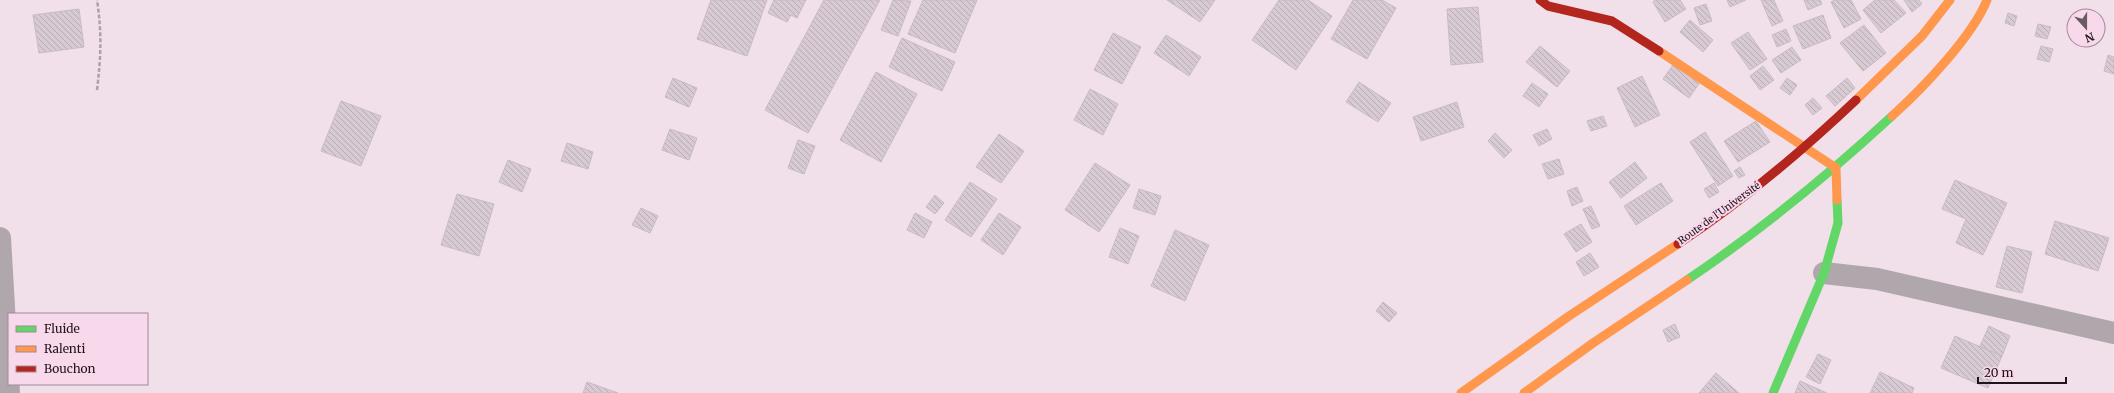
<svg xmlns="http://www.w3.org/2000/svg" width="2114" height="393" font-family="Merriweather,serif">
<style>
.building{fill:url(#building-back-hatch);stroke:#c8bbc3}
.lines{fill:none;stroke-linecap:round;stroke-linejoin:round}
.path{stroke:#aba2a8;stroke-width:2.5;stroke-dasharray:4 2;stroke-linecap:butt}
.street{stroke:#b0a7ac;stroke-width:22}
.fast{stroke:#63d668;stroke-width:9}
.slow{stroke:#ff974d;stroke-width:9}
.jam{stroke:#b3261e;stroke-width:9}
.labels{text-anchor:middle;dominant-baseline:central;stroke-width:4;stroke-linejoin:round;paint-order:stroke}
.street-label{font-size:10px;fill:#1f141b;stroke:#f8d8eb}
</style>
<defs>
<pattern id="building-back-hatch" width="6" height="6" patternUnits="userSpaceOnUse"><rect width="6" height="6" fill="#d8cad3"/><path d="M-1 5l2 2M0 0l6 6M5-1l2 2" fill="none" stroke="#b9adb5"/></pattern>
</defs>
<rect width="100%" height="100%" fill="#f1dfea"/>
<!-- building -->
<g class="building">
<path d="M711,0H767L747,56L697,39Z"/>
<path d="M774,0H806L797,18L791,15L787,22L768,13Z"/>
<path d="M824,0H880L808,133L765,110Z"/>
<path d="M893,0L911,1L898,36L881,30Z"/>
<path d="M923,0H977L955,53L908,34Z"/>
<path d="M1167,0H1215L1200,22Z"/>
<path d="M1279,0H1308L1332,16L1296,70L1252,40Z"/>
<path d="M1353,0H1382L1396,8L1367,59L1331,39Z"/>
<path d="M1655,0H1680L1686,9L1665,22L1653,2Z"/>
<path d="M1727,0H1746L1730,7Z"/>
<path d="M1761,0H1774L1783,21L1772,26Z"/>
<path d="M1804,0H1820L1822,4L1808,10Z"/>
<path d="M1834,0H1851L1861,19L1844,28L1831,2Z"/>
<path d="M1875,0H1894L1906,13L1881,33L1863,10Z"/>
<path d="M1904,0H1919L1922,4L1912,12Z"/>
<path d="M1706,4L1712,21L1700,25L1694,8Z"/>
<path d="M1478,7L1483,62L1451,65L1447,9Z"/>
<path d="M79,9L84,47L39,53L33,15Z"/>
<path d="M2008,13L2017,16L2014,26L2005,23Z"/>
<path d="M1823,15L1831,38L1803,49L1793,26Z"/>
<path d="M1690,20L1713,40L1703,52L1680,32Z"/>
<path d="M2038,24L2051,27L2047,39L2035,36Z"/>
<path d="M1864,25L1886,53L1863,71L1840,43Z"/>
<path d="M1786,29L1791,41L1777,47L1772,35Z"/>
<path d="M1748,32L1767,59L1750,70L1731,43Z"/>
<path d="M1113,33L1141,47L1122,84L1094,70Z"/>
<path d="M1166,35L1201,57L1189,76L1154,53Z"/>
<path d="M902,38L955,62L942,91L889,67Z"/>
<path d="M1540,46L1570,71L1557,87L1526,62Z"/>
<path d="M2041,46L2053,49L2049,62L2037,59Z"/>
<path d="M1792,47L1801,60L1781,73L1772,60Z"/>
<path d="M2108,55L2114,57V74L2104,71Z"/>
<path d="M1675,62L1701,81L1689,98L1663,79Z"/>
<path d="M1763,66L1774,80L1760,90L1750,76Z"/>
<path d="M876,72L917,94L881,162L840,140Z"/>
<path d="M1642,76L1660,115L1635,127L1617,88Z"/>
<path d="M673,78L697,88L689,107L665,97Z"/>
<path d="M1787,78L1797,85L1790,95L1780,88Z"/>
<path d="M1847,78L1855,88L1835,106L1826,96Z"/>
<path d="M1359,82L1391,103L1378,122L1346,102Z"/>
<path d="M1532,83L1548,94L1539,107L1523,96Z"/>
<path d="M1090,89L1118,104L1103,135L1074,120Z"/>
<path d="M1813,98L1822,108L1813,115L1805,105Z"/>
<path d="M341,101L381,116L361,166L321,151Z"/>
<path d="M1457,102L1464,127L1421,141L1413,117Z"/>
<path d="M1603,116L1607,126L1591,131L1587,121Z"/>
<path d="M1756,121L1770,142L1738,162L1724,141Z"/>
<path d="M670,129L697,138L689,160L662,150Z"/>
<path d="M1547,129L1552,139L1539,146L1533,135Z"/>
<path d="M1705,132L1733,176L1718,186L1690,142Z"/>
<path d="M1495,133L1512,150L1504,158L1488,141Z"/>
<path d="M999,134L1024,151L1001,183L976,167Z"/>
<path d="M798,140L815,146L804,174L788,168Z"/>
<path d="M567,143L593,152L588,169L561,161Z"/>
<path d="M1559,159L1564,174L1548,179L1542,164Z"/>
<path d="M508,160L531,169L522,192L499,182Z"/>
<path d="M1635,162L1647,178L1621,198L1609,182Z"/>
<path d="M1095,163L1130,185L1099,232L1065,210Z"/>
<path d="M1740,167L1745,175L1739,178L1734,171Z"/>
<path d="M1955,180L2007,203L1983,255L1956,243L1966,219L1942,209Z"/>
<path d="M970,182L997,199L971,237L945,220Z"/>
<path d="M1661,183L1673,201L1636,225L1624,206Z"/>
<path d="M1714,183L1719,192L1709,198L1704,189Z"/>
<path d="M1577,187L1583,201L1572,206L1567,191Z"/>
<path d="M1139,189L1161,196L1155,215L1133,208Z"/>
<path d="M457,194L494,204L479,256L441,245Z"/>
<path d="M935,195L944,203L935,214L926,207Z"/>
<path d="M1591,206L1600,226L1592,229L1583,209Z"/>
<path d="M641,208L658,216L650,233L632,225Z"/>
<path d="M915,213L932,222L924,238L907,230Z"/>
<path d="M999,213L1021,227L1003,255L981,240Z"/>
<path d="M2055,221L2109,238L2098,271L2045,254Z"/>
<path d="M1581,224L1592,242L1576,252L1564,234Z"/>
<path d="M1120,228L1139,236L1128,264L1109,257Z"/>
<path d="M1175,230L1209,245L1185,301L1151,286Z"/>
<path d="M2007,246L2032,252L2022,293L1996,287Z"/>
<path d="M1590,253L1599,267L1584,276L1576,262Z"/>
<path d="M1383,302L1397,313L1389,322L1376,311Z"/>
<path d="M1675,324L1680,337L1668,342L1663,330Z"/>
<path d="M1989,326L2010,336L2002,356L1980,346Z"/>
<path d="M1955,336L2002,356L1988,388L1941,368Z"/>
<path d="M1818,354L1831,360L1820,384L1806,377Z"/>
<path d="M1880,372L1914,388L1912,393H1870Z"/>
<path d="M1716,373L1739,393H1699Z"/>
<path d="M1800,381L1827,393H1795Z"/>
<path d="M587,382L618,393H583Z"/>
</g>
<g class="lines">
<!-- path -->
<path class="path" d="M97,90C101,57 102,33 97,0"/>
<!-- street -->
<g class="street">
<path d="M0,238L9,393"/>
<path d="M1824,273L1877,279L2114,333"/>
</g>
<!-- fast -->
<g class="fast">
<path d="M1687,280C1760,231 1827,176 1892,116"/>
<path d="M1773,393L1824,273L1838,223L1837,200"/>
</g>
<!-- slow -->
<g class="slow">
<path d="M1659,51L1836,168L1837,200"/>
<path d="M1856,100L1922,36L1950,0"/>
<path d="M1892,116C1922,89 1972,37 1987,0"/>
<path d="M1461,393L1569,316L1678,244"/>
<path d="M1524,393L1593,343L1687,280"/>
</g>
<!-- jam -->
<g class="jam">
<path d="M1540,0L1548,6L1612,21L1659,51"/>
<path d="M1678,244C1742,202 1800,153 1856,100"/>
</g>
</g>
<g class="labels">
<!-- street labels -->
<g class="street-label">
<text transform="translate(1719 213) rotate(-36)">Route de l'Université</text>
</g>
</g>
<!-- legend -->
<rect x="8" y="313" width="140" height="72" fill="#f8d8eb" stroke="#a18a98"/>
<rect x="16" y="326" width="20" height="6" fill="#63d668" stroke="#a18a98"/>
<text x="44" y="333" font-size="12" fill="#1f141b">Fluide</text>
<rect x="16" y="346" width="20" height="6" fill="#ff974d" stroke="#a18a98"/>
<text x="44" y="353" font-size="12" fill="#1f141b">Ralenti</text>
<rect x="16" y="366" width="20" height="6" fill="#b3261e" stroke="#a18a98"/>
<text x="44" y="373" font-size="12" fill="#1f141b">Bouchon</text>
<!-- north arrow -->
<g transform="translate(2086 28) rotate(159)"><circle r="19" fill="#f8d8eb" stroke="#a18a98"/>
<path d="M0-3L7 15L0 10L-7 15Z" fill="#685b63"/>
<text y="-6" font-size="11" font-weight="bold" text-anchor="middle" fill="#1f141b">N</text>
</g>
<!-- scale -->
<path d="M1978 377v6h88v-6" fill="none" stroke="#1f141b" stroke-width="2"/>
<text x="1984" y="377" font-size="12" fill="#1f141b" stroke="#f8d8eb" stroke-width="3" paint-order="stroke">20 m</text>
</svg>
